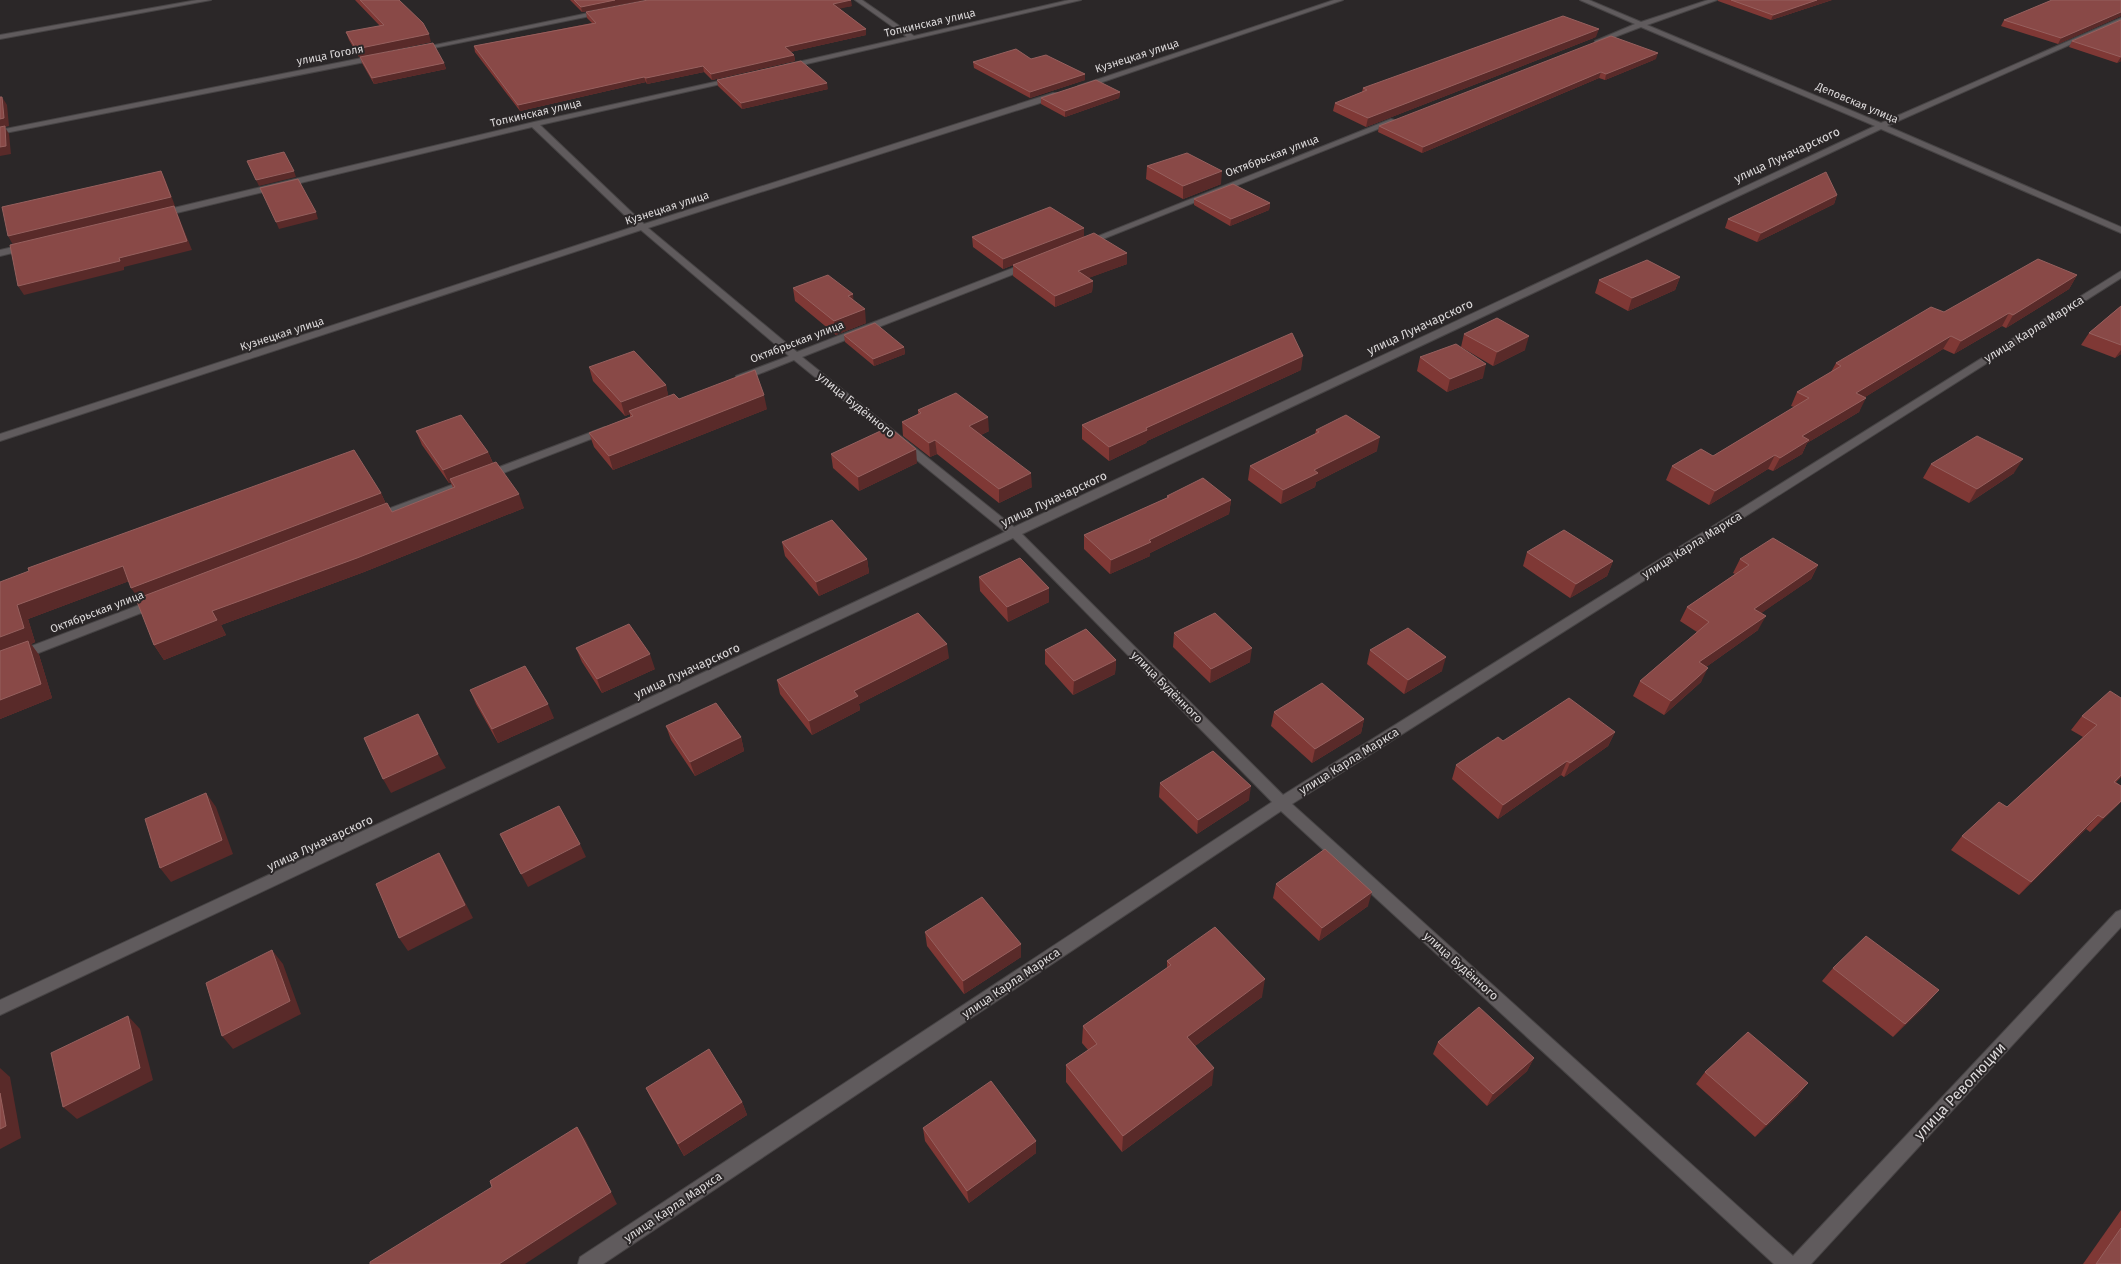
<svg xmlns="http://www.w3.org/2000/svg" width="2121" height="1264" font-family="'Fira Sans',sans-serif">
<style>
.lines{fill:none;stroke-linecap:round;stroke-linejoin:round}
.minor-casing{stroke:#474445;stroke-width:2}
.minor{fill:#605b5d;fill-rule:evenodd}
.wall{fill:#7f3835}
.shaded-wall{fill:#592a29}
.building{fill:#894947;stroke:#96605e}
.labels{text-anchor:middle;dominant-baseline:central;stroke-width:4;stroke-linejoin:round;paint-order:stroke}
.far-street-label{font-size:11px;fill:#dcd9da;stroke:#2b2728}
.street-label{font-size:12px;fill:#dcd9da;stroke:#2b2728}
.near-street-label{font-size:15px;fill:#dcd9da;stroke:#2b2728}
</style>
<rect width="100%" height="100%" fill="#2b2728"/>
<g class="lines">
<defs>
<g id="minor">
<path d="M197,0H211L0,39V35Z"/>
<path d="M855,0H862L914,36L1069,0H1081L785,69V65L907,37Z"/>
<path d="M1334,0H1343L1085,88L1078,86Z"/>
<path d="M1580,0H1589L1641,22L1708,0H1717L1647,25L1881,123L2121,18V22L1887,126L2121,227V233L1881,129L1022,534L1283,795L2121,271V278L1292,804L1793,1256L2116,912L2121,910V927L1811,1264H1774L1281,811L603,1264H578L580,1257L1272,802L1013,538L0,1015V1000L1005,532L794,360L744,380H736V376L789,356L641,230L0,441V434L636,226L532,127L160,217L156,214L157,212L534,122L737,77V81H734L540,125L644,224L1053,93H1059V97L648,228L797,352L1026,263H1032V267L802,357L1014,527L1875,126L1641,27L1599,43H1595V41L1635,24Z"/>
<path d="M603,10L606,12L605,13L419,51L416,49Z"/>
<path d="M377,55L381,57L380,59L0,134V130Z"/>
<path d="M1391,119L1398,121L1088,245L1085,246L1081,243Z"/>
<path d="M26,244L30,247L29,249L0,256V250Z"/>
<path d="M605,427L610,430L609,432L380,521H372L370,518L372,515Z"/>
<path d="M155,599L159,600L161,603L159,606L0,668V658Z"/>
</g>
</defs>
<!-- minor casing -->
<use href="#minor" class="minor-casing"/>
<!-- minor -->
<use href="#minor" class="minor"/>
</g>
<!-- wall -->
<g class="wall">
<path d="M355,0H399L431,42L359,57L349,40L346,32L380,26Z"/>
<path d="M570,0H644L582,12Z"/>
<path d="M1718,0H1832L1771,20L1718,1Z"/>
<path d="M2121,0V16L2058,44L2001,26L2004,20Z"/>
<path d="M852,6L839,8L866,29V35L790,52L794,55L795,61L712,80L704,72L647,84L646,82L520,111L475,52L474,46L592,23L587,18L586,12Z"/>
<path d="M2121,20V61L2117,63L2069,47L2072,41Z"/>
<path d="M1596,37L1366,127L1333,111L1335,103L1362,92L1363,88Z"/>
<path d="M360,57L444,63L446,69L374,84L362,63Z"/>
<path d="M1031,59L1085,74V80L1030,98L974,68L973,62Z"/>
<path d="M1656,59L1605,80L1599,78L1422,153L1378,132L1379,126Z"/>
<path d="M717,80L828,89L742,109L718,86Z"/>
<path d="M1120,92L1119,98L1065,117L1041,104V98Z"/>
<path d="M1147,166L1221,184L1183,199L1146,179Z"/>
<path d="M1837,195L1834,204L1757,242L1725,228L1728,219Z"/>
<path d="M1194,199L1270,203L1269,210L1230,226L1194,205Z"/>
<path d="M972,237L1127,253V264L1088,278L1093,281L1092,292L1055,307L1013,276V265L1003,269L973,247Z"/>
<path d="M2077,275L2069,289L2006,328L2002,326L1954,354L1943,349L1865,397L1859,412L1807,443L1802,454L1773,471L1768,469L1709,505L1666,480L1672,466L1713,456L1794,407L1791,406L1797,392L1831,372L1836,363L1944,312Z"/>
<path d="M1680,277L1675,290L1628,311L1595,293L1599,280Z"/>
<path d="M793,288L853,294V300L866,323L836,335L795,301Z"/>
<path d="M2121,306V354L2115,358L2081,345L2089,333Z"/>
<path d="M1464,334L1525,350L1493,366L1461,347Z"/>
<path d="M844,335L904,347L905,354L874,366L845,342Z"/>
<path d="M1420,357L1483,378L1447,392L1417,371Z"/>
<path d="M589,367L666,385L668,396L679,399L767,409L613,470L594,447L589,433L630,417V414L625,416L593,381Z"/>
<path d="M1301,370L1147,441L1146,443L1109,461L1082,439V425Z"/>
<path d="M918,410L989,431L981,435L1032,487L999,503L937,454L930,457L903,436L902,422L918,414Z"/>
<path d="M1316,430L1377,451L1316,482L1315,487L1281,504L1248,480L1250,466L1315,434Z"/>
<path d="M416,431L488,452L493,463L524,508L364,572L221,625L226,635L164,660L154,645L139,598L129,581L28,619L35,642L31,644L39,655L52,698L0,719V582L381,493L386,504L392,512L453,488L451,483H449L422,445Z"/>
<path d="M831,454L917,463L859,491L833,468Z"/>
<path d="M1931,464L2014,473L1969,503L1923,478Z"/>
<path d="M1167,496L1231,500L1229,514L1150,553V556L1110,574L1084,549V535L1167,498Z"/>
<path d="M782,542L867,559L869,573L819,596L785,556Z"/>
<path d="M1527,552L1613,561L1607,576L1570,598L1523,566Z"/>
<path d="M1740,559L1818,565L1811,579L1761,613L1758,630L1706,667L1701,682L1664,715L1633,696L1640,681L1697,632L1680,621L1687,607L1735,574L1733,573Z"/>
<path d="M979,577L1049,602L1008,622L980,591Z"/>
<path d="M1174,633L1250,662L1210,683L1173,647Z"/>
<path d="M576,648L655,669L602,693L582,662Z"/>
<path d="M1045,650L1116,660L1115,674L1073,695L1045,664Z"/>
<path d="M1370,650L1442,671L1404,694L1367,664Z"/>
<path d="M949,658L859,704L860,710L812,735L780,694L777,680Z"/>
<path d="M470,690L554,718L498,743L476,704Z"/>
<path d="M2121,698V777L2116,782L2121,786V802L2090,832L2086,829L2019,895L1951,850L1962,836L2007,807L2083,737L2071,730L2082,716Z"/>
<path d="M1274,712L1364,719L1361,733L1312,763L1271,726Z"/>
<path d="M666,726L741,737L744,751L695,776L671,740Z"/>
<path d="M1615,732L1608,746L1564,777L1561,775L1498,819L1452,779L1456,765L1503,741Z"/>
<path d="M1160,783L1249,800L1197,834L1159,797Z"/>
<path d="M1276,884L1368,906L1319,941L1273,898Z"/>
<path d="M925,932L1021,944V957L964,994L927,946Z"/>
<path d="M1167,961L1262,997L1195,1046L1212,1085L1122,1152L1066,1082V1065L1088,1050L1082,1043L1083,1026L1167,968Z"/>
<path d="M1833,968L1927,1004L1893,1037L1822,981Z"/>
<path d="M1438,1042L1534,1058L1527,1071L1487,1106L1433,1054Z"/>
<path d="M1705,1072L1798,1096L1755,1137L1696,1084Z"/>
<path d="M646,1088L742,1102L747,1115L684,1156L652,1100Z"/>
<path d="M923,1128L1036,1153L969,1203L925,1141Z"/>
<path d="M2121,1210V1264H2083Z"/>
</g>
<!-- shaded-wall -->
<g class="shaded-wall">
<path d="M615,0H644L582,12L581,7Z"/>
<path d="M851,0L852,6L834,10L833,4Z"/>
<path d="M1817,0H1832L1771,20L1773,15Z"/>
<path d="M2121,12V16L2058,44L2061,38Z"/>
<path d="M866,29V35L786,53L785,47Z"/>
<path d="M1599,29L1596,37L1366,127L1368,118Z"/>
<path d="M429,34L431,42L359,57L356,49Z"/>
<path d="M1658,53L1656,59L1605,80L1606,74Z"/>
<path d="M794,55L795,61L712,80L711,74Z"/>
<path d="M2121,57V61L2117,63Z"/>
<path d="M444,63L446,69L374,84L372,78Z"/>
<path d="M703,66L704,72L647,84L646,78Z"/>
<path d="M1601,72L1599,78L1422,153L1423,147Z"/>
<path d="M1085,74V80L1030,98V92Z"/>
<path d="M644,77L646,82L520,111L518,105Z"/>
<path d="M827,83L828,89L742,109L741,103Z"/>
<path d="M1120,92L1119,98L1065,117V111Z"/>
<path d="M2,97L7,105L9,126L5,127L9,134L11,154L0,156V119Z"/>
<path d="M161,171L165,179L175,206H174L178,215L192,250L124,267V270L24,295L18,286L119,258L13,245L8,236Z"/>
<path d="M294,171L296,177L259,186L256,180Z"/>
<path d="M1222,171L1221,184L1183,199V186Z"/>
<path d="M1837,195L1834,204L1757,242L1761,233Z"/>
<path d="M1270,203L1269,210L1230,226L1231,219Z"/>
<path d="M316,212L318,219L279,229L276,222Z"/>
<path d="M1084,228V238L1003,269V259Z"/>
<path d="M1127,253V264L1078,282V271Z"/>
<path d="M2077,275L2069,289L2006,328L2013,315Z"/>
<path d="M1680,277L1675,290L1628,311L1632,298Z"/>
<path d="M1093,281L1092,292L1055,307V296Z"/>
<path d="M853,294L854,307L848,296Z"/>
<path d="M865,309L866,323L836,335L834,321Z"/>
<path d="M2009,313L2002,326L1954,354L1961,341Z"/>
<path d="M1529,336L1525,350L1493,366L1497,352Z"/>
<path d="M1951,336L1943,349L1849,407L1856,393Z"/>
<path d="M904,347L905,354L874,366L873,359Z"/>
<path d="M2121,350V354L2115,358Z"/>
<path d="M1303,356L1301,370L1147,441L1146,443L1109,461V447L1146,428Z"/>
<path d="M1486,364L1483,378L1447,392L1450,379Z"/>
<path d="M666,385L669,399L629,411L630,414L625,416L621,402Z"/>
<path d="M764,395L767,409L613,470L609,456Z"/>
<path d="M1866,398L1859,412L1807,443L1802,454L1773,471L1780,458L1802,436Z"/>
<path d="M988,417L989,431L970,440L969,426Z"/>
<path d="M1380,437L1377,451L1316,482L1315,487L1281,504L1283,490L1314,470Z"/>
<path d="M935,440L937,454L930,457L929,443Z"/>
<path d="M916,449L917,463L859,491L858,477Z"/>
<path d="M488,452L494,466L450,479L451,483H449L443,470Z"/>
<path d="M1775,455L1768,469L1709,505L1715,491Z"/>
<path d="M2023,459L2014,473L1969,503L1977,489Z"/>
<path d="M1031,473L1032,487L999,503V489Z"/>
<path d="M381,493L387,507L141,602L131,588Z"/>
<path d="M519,494L524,508L364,572L221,625L226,635L164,660L154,645L212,611Z"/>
<path d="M1231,500L1229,514L1150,553V556L1110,574L1111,560L1149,540Z"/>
<path d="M867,559L869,573L819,596L816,582Z"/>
<path d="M1613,561L1607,576L1570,598L1576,584Z"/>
<path d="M1818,565L1811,579L1747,623L1754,609Z"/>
<path d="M123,566L132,580L28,619L35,642L31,644L39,655L52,698L0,719V637L17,605Z"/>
<path d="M1049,588V602L1008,622L1007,607Z"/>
<path d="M1766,616L1758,630L1692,677L1699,662Z"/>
<path d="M947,644L949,658L859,704L860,710L812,735L809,721L854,691Z"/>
<path d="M1252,648L1250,662L1210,683L1211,669Z"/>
<path d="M650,654L655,669L602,693L597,679Z"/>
<path d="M1446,657L1442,671L1404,694L1408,680Z"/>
<path d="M1116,660L1115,674L1073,695L1074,681Z"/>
<path d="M1708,668L1701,682L1664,715L1671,701Z"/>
<path d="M548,704L554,718L498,743L492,729Z"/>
<path d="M1364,719L1361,733L1312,763L1315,749Z"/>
<path d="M1615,732L1608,746L1564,777L1570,763Z"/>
<path d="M741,737L744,751L695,776L690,762Z"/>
<path d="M438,754L446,768L391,793L383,779Z"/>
<path d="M1567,761L1561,775L1498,819L1503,805Z"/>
<path d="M1251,786L1249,800L1197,834L1198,820Z"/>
<path d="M206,793L216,807L233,854L171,882L160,868Z"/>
<path d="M2121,801V802L2090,832L2103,818Z"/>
<path d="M2098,815L2086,829L2019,895L2031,882Z"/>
<path d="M580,844L586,857L528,887L521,874Z"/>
<path d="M439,853L447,867L473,918L408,951L399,938Z"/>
<path d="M1372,892L1368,906L1319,941L1322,928Z"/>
<path d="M1021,944V957L964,994L963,981Z"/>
<path d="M272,950L283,964L301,1014L233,1049L222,1036Z"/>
<path d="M1265,979L1262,997L1184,1054L1187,1037Z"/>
<path d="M1939,990L1927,1004L1893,1037L1905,1024Z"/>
<path d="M128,1016L140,1029L153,1080L77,1119L63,1107Z"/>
<path d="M1534,1058L1527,1071L1487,1106L1493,1094Z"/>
<path d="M0,1068L10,1077L21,1138L0,1149Z"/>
<path d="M1214,1068L1212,1085L1122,1152L1123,1136Z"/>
<path d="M1808,1083L1798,1096L1755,1137L1766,1125Z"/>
<path d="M742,1102L747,1115L684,1156L678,1144Z"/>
<path d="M577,1127L585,1139L617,1204L525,1264H499Z"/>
<path d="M1036,1141V1153L969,1203L967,1191Z"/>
</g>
<!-- building -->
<g class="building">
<path d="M360,0H399L423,23L429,34L356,49L346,32L384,25Z"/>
<path d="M574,0H615L581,7Z"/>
<path d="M648,0H851L833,4L866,29L785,47L794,55L711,74L703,66L646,78L644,77L518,105L474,46L596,23L586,12Z"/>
<path d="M1731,0H1817L1773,15Z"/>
<path d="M2052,0H2121V12L2061,38L2004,20Z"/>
<path d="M1563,16L1599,29L1368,118L1335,103L1367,90L1363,88Z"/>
<path d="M2121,20V57L2072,41Z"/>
<path d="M1611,36L1658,53L1606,74L1601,72L1423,147L1379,126Z"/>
<path d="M433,43L444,63L372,78L360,57Z"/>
<path d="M1016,49L1031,59L1046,55L1085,74L1030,92L973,62Z"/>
<path d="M801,61L827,83L741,103L717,80Z"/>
<path d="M1096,80L1120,92L1065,111L1041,98Z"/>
<path d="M0,97H2L4,118L0,119Z"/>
<path d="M5,126L6,146L0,147V127Z"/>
<path d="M284,152L294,171L256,180L247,161Z"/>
<path d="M1187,153L1222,171L1183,186L1147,166Z"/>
<path d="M161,171L171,197L8,236L2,207Z"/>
<path d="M1826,172L1837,195L1761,233L1728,219Z"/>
<path d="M298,179L316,212L276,222L260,188Z"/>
<path d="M1233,184L1270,203L1231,219L1194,199Z"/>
<path d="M174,206L187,241L119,258L120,261L18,286L10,245Z"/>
<path d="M1050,207L1084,228L1003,259L972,237Z"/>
<path d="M1094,233L1127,253L1078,271L1093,281L1055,296L1013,265Z"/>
<path d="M2038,259L2077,275L2013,315L2009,313L1961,341L1951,336L1856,393L1866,398L1802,436L1809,440L1780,458L1775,455L1715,491L1672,466L1701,449L1713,456L1809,398L1797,392L1841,366L1836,363L1931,307L1944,312Z"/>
<path d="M1647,260L1680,277L1632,298L1599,280Z"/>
<path d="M828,275L853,294L848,296L865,309L834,321L793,288Z"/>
<path d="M2121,306V345L2089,333Z"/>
<path d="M1497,318L1529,336L1497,352L1464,334Z"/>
<path d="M875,323L904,347L873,359L844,335Z"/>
<path d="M1292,333L1303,356L1146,428L1147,430L1109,447L1082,425Z"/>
<path d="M1456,344L1486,364L1450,379L1420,357Z"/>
<path d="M634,351L666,385L621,402L589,367Z"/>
<path d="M755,370L764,395L609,456L589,433L633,416L629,411L674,394L679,399Z"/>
<path d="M956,393L988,417L969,426L1031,473L999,489L935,440L929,443L902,422L921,413L918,410Z"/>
<path d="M461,415L488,452L443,470L416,431Z"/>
<path d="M1346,415L1380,437L1314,470L1318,473L1283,490L1250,466L1319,432L1316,430Z"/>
<path d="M889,427L916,449L858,477L831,454Z"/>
<path d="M1977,436L2023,459L1977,489L1931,464Z"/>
<path d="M354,450L381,493L131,588L123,566L17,605L24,628L0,637V582L29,571L28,568Z"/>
<path d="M496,462L519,494L357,558L212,611L217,620L154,645L136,599L387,503L392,512L455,487L450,479Z"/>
<path d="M1203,478L1231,500L1149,540L1151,542L1111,560L1084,535L1169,497L1167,496Z"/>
<path d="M832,520L867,559L816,582L782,542Z"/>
<path d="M1564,530L1613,561L1576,584L1527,552Z"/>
<path d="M1773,538L1818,565L1754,609L1766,616L1699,662L1708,668L1671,701L1640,681L1709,622L1687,607L1749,565L1740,559Z"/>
<path d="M1020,558L1049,588L1007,607L979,577Z"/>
<path d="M918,613L947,644L854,691L858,696L809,721L777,680Z"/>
<path d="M1215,613L1252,648L1211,669L1174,633Z"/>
<path d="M629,624L650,654L597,679L576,648Z"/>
<path d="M1408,628L1446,657L1408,680L1370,650Z"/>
<path d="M1086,629L1116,660L1074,681L1045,650Z"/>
<path d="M28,641L41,684L0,700V651Z"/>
<path d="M525,666L548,704L492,729L470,690Z"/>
<path d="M1322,683L1364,719L1315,749L1274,712Z"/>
<path d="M2110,691L2121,698V775L2114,782L2121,786V801L2103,818L2098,815L2031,882L1962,836L1999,802L2007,807L2097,725L2082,716Z"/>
<path d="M1569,698L1615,732L1570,763L1567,761L1503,805L1456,765L1498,737L1503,741Z"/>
<path d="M716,703L741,737L690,762L666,726Z"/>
<path d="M418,714L438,754L383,779L364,738Z"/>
<path d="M1213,751L1251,786L1198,820L1160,783Z"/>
<path d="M206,793L222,840L160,868L145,819Z"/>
<path d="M559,806L580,844L521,874L500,834Z"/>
<path d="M1325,849L1372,892L1322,928L1276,884Z"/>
<path d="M439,853L465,905L399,938L376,884Z"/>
<path d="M982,897L1021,944L963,981L925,932Z"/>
<path d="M1215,927L1265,979L1187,1037L1214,1068L1123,1136L1066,1065L1097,1044L1083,1026L1171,965L1167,961Z"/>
<path d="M1866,936L1939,990L1905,1024L1833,968Z"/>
<path d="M272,950L290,1001L222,1036L206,983Z"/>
<path d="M1479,1007L1534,1058L1493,1094L1438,1042Z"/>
<path d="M128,1016L140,1068L63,1107L51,1053Z"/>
<path d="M1748,1032L1808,1083L1766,1125L1705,1072Z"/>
<path d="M709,1049L742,1102L678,1144L646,1088Z"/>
<path d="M991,1081L1036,1141L967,1191L923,1128Z"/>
<path d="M0,1093L6,1126L0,1129Z"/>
<path d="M577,1127L611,1192L499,1264H370V1262L492,1187L490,1181Z"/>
<path d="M2121,1228V1264H2096Z"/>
</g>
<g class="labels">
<!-- far-street labels -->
<g class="far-street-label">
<text transform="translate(930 23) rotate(-13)">Топкинская улица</text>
<text transform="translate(330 55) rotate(-11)">улица Гоголя</text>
<text transform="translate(1137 56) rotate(-18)">Кузнецкая улица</text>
<text transform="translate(1857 103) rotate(23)">Деповская улица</text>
<text transform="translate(536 113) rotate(-13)">Топкинская улица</text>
<text transform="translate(1272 156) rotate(-21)">Октябрьская улица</text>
<text transform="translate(667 208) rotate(-18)">Кузнецкая улица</text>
<text transform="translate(282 334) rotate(-18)">Кузнецкая улица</text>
<text transform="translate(797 342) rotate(-21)">Октябрьская улица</text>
<text transform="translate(97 612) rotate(-21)">Октябрьская улица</text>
</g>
<!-- street labels -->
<g class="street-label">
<text transform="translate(1787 155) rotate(-25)">улица Луначарского</text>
<text transform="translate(1420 327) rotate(-25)">улица Луначарского</text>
<text transform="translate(2034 329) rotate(-32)">улица Карла Маркса</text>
<text transform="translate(856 405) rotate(39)">улица Будённого</text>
<text transform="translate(1054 499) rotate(-25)">улица Луначарского</text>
<text transform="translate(1692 545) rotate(-32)">улица Карла Маркса</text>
<text transform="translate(687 671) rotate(-25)">улица Луначарского</text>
<text transform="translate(1167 687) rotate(45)">улица Будённого</text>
<text transform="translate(1349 761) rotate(-32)">улица Карла Маркса</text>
<text transform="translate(320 843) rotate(-25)">улица Луначарского</text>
<text transform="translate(1461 966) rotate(42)">улица Будённого</text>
<text transform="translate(1011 983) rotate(-34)">улица Карла Маркса</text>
<text transform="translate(673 1207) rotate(-34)">улица Карла Маркса</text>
</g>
<!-- near-street labels -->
<g class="near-street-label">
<text transform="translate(1960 1091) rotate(-47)">улица Революции</text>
</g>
</g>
</svg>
